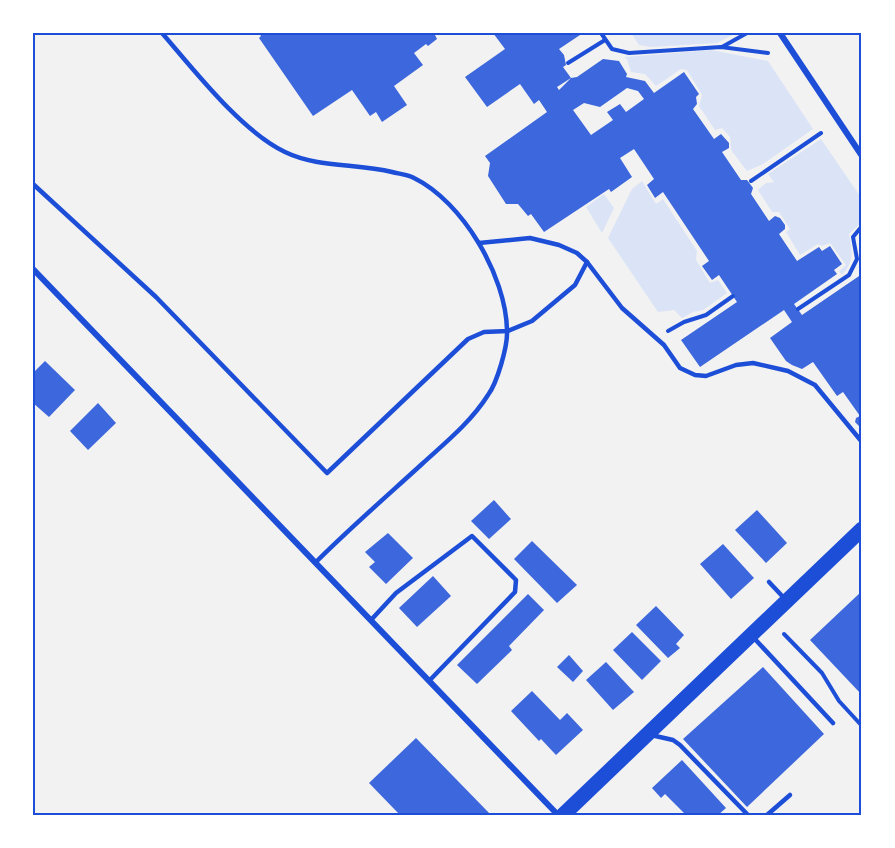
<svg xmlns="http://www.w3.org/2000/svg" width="895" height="848" font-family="Helvetica,sans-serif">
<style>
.green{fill:#dbe4f7}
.building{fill:#3d67dc;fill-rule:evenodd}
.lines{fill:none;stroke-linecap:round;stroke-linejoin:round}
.path{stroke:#1d4ed8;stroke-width:4}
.service{stroke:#1d4ed8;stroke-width:4.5}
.minor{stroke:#1d4ed8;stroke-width:6}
.primary{stroke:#1d4ed8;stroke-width:15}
.neatline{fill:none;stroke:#1d4ed8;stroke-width:2}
</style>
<rect width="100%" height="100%" fill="#f2f2f2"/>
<!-- green -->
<g class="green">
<path d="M631,33H736L717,43L650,47L639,45Z"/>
<path d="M711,50L768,61L813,129L763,164L747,171L731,150L730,137L722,128L715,130L699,106L702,95L687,70L681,69L656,86L645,74L631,72L627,59L624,57Z"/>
<path d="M821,139L862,199V222L849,234C852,251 855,261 842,275L839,271L846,265L830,243L822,246L818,244L800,255L786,232L790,229L779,212H772L758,190L766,183L774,182L768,174Z"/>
<path d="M642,181L656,204L663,199L697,251L696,260L710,283L718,280L727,293L703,310L693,312L682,318L674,310L658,312L608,238L632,189Z"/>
<path d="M604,194L614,208L602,233L586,207Z"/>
</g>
<!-- building -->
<g class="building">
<path d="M259,33H437L435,35L437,39L428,46L426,44L414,53L423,65L394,86L407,105L382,122L376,112L370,116L352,90L313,116L259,38L261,36Z"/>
<path d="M493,33H583L559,49L564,55L566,65L563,67L571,78L557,87L559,90L571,78L577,77L603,59L619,61L627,74L626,77L645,81L654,93L684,72L699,94L696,97L697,104L693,109L714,139L721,134L729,143V148L722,152L741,180H747L753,188L751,194L769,221L775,216L780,218L785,225V229L779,234L797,261L819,247L822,251L830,246L842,264L834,270L837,274L794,304L802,315L862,274V429L855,422L856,418L860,416L843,392L837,396L813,362L802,369L792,365L786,361L770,338L792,322L784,310L700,367L681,340L737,302L719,275L712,280L702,266L709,261L663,192L655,198L647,185L654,179L634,149L620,158L632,177L611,192L609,189L544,232L531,214L528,216L518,204H506L488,176L490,163L485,156L547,112L539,100L534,104L520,84L487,107L465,77L505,49ZM627,88L638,91L644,99L626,112L620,104L607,112L613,120L591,135L573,110L584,103L600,107Z"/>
<path d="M45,361L75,390L49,417L33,403V373Z"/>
<path d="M98,403L116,423L88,450L70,431Z"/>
<path d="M494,500L511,519L489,539L471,521Z"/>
<path d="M757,510L787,543L766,563L735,530Z"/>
<path d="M388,533L413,558L386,584L369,567L375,562L365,552Z"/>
<path d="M532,541L577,585L557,603L514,559Z"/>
<path d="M723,544L754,578L731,599L700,564Z"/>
<path d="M433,576L451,596L417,627L399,608Z"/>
<path d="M862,591V695L810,640Z"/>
<path d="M528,594L544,610L509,646L512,650L477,684L457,665Z"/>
<path d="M656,606L684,635L676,644L680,648L668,658L636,625Z"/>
<path d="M632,632L661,661L642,680L613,650Z"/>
<path d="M569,655L583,671L573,682L557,667Z"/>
<path d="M606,662L634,692L613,710L586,680Z"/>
<path d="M763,667L824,734L747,807L683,739Z"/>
<path d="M532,691L560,720L567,713L583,730L556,755L541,739L539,741L511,711Z"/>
<path d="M416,738L491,815H400L369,783Z"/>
<path d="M682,760L726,808L718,815H686L665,794L661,798L652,788Z"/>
</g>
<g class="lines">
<!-- path -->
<g class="path">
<path d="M601,33L612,49L629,53L721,47L768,53"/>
<path d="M722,47L747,33"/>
<path d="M568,63L605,40"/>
<path d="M751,181L821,133"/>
<path d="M798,309L849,275L857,259L853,237L862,226"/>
<path d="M668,331L684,322L706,315L733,296"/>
<path d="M784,634L822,673L839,701L862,726"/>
</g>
<!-- service -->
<g class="service">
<path d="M162,33C194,70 241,131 285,152C318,168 357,163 392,172C399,174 407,174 414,178C463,202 506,276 507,330C508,346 497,383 488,395C471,422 445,443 422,464C387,496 350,528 316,562"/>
<path d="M33,184L156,297L327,473L468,339L484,332L508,331L532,321L575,285L587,262"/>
<path d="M479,243L530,238L559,245L577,253L587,262L622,308L664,345L680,368L695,375L706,376L736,365L753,363L788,371L815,385L862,442"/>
<path d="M769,582L785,599"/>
<path d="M371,620L396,593L472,536L516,580L515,592L429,681"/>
<path d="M753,637L833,723"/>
<path d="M651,735L673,740L680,745L748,815"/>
<path d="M767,815L790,795"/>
</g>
<!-- minor -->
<g class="minor">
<path d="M780,33L862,156"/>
<path d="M33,269L558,815"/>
</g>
<!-- primary -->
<path class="primary" d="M563,815L862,529"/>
</g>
<!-- border -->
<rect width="895" height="848" fill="none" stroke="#ffffff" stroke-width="69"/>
<rect x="34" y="34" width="826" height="780" class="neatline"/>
</svg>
